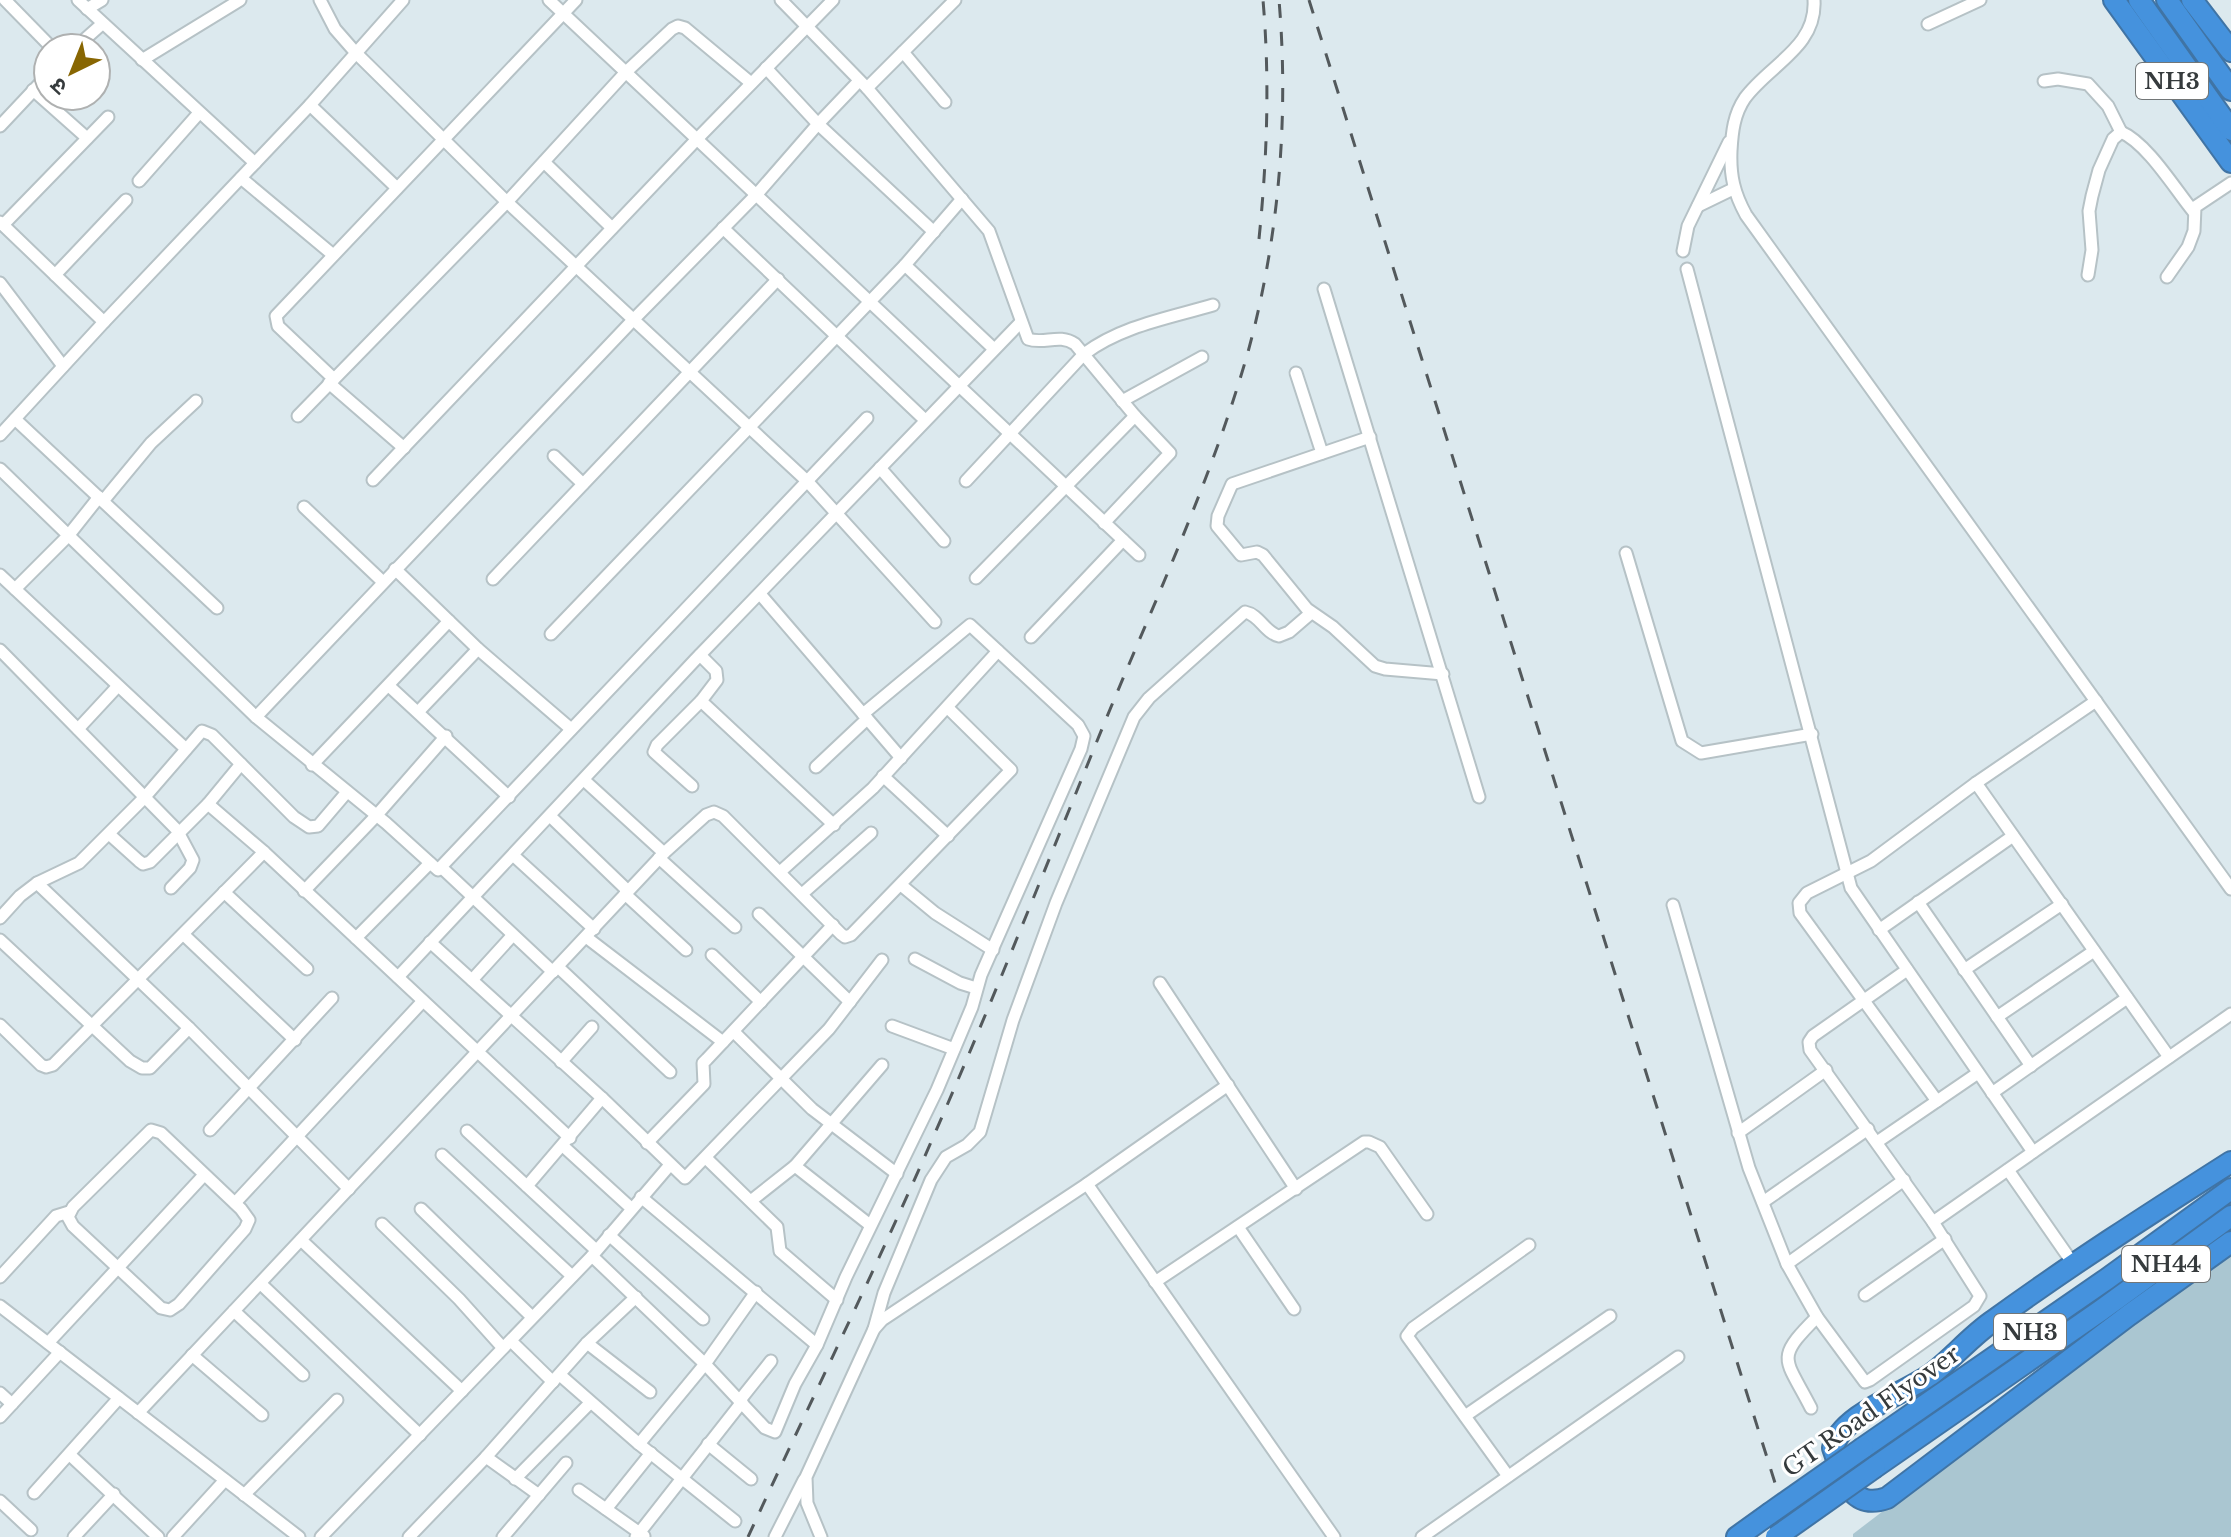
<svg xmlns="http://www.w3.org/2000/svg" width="2231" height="1537" font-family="'Libre Baskerville','Noto Sans Devanagari',serif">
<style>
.green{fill:#aac6d1}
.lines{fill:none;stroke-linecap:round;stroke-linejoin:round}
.street-casing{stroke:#b6c2c6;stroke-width:15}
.highway-casing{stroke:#4074a5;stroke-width:24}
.street{stroke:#fff;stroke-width:11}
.highway{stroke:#4592dd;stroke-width:20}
.rail{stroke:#53595c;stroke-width:3;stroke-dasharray:14 14;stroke-linecap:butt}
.highway-bridge-casing{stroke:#4074a5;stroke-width:24;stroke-linecap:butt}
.highway-bridge{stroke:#4592dd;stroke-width:20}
.labels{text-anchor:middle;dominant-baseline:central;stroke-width:6;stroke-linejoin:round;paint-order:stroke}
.shield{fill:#fff;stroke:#727677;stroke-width:2}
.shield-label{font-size:22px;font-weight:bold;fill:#363b3d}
.street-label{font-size:24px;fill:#363b3d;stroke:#fff}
</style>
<rect width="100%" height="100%" fill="#dce9ee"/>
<!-- green -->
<path class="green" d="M2231,1253V1537H1853V1534L2044,1388Z"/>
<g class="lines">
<defs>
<g id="street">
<path d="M5,0L52,48"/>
<path d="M78,0L255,163"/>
<path d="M320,0L335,29L356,53L507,202L807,481L935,622"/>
<path d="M549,0L1139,555"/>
<path d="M781,0L867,88L989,231L1028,339C1044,345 1059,333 1075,344L1135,416L1170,453L1104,523"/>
<path d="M1814,0C1817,47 1769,65 1745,98C1734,114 1732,132 1731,151C1730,176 1734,193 1746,215L2231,889"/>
<path d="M87,9L102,0"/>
<path d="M1928,24L1980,0"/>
<path d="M75,48L102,24"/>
<path d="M903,52L945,102"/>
<path d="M142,60L240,0"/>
<path d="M766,68L818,124L934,232"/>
<path d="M2044,81L2058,79L2088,84L2108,106L2121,132"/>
<path d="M867,88L955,0"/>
<path d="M33,90L87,138"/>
<path d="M310,105L397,188"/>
<path d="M0,126L48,75"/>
<path d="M544,162L612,228"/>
<path d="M241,178L332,254"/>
<path d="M139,181L199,113"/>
<path d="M1698,206L1733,189"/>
<path d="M0,222L104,322"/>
<path d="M3,225L108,117"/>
<path d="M723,228L925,420"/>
<path d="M1683,251L1688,226L1729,142"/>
<path d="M905,265L994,349"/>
<path d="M1687,269L1851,888L2033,1152"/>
<path d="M55,275L126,200"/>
<path d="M2088,275L2092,250L2089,211L2092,196L2099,170L2113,139L2121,132C2147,143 2175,189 2193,211"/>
<path d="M2167,277L2188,247L2194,231L2195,207L2231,183"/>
<path d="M0,283L63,366"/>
<path d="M1324,289L1479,797"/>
<path d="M1296,373L1322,453"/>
<path d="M334,379L278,326L276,316L576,0"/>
<path d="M329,383L404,448"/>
<path d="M1122,401L1202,357"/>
<path d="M298,416L507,202L626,72L672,29L678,26L685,28L751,83"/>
<path d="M15,419L217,608"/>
<path d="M0,435L104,322L310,105L403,0"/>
<path d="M1370,437L1232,484L1218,516L1217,526L1241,555L1257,552L1263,555L1307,609L1333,627L1375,666L1385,669L1443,674"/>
<path d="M554,456L583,484"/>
<path d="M880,468L944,541"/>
<path d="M0,469L256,717L386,823L438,870L867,418"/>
<path d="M373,480L697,139L833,0"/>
<path d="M966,481L1084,354C1121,326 1169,318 1213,305"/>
<path d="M103,501L151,443L196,401"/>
<path d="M304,507L383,582"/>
<path d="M1626,553L1682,741L1701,753L1812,734"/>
<path d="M395,569L478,649L571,729"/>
<path d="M0,575L186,749"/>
<path d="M976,578L1135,416"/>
<path d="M493,579L778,279"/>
<path d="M15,589L68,536L99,497"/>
<path d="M760,594L901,758"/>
<path d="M551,634L905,265L962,199"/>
<path d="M1031,637L1123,540"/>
<path d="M0,650L177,830L193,860L190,868L171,888"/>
<path d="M389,686L509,797"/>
<path d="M701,701L834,825"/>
<path d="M419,711L478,649"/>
<path d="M256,717L633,320L757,194L818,124L859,81"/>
<path d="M78,729L117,687"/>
<path d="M312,765L449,621"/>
<path d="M816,767L867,719"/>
<path d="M883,776L948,836"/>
<path d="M584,780L664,853"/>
<path d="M1976,783L2169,1057"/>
<path d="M692,786L654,752L657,745L701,701L717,680L716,671L700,655"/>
<path d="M208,804L264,852L570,1138"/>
<path d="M550,816L628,891"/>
<path d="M109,834L139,861L143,864L150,862L208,804L241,764"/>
<path d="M514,856L594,929"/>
<path d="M659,858L735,927"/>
<path d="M441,867L553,972"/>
<path d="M780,872L873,788L998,651"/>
<path d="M37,883L189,1028L349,1189"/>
<path d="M901,885L935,913L993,950"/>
<path d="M304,891L376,816L446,736"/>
<path d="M224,892L307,969"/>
<path d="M625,894L686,950"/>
<path d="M802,894L871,833"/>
<path d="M1918,902L2031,1066"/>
<path d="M1673,905L1749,1168L1787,1264L1817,1317L1865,1382L1870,1380L1974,1306L1980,1296L1933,1222L1810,1050L1809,1042L1813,1036L1907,970"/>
<path d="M759,914L850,1002"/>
<path d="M0,918L20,896L37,883L79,863L144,798L202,731L212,735L294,817L309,827L318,826L347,792"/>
<path d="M1879,930L2013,836"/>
<path d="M184,935L295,1040"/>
<path d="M586,937L723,1042"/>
<path d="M356,938L430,863"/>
<path d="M0,940L130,1061L142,1068H150L189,1028"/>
<path d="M430,942L602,1098L685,1178L829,1029L882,960"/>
<path d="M712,955L761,1002"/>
<path d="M915,959L960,983L976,988"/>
<path d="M558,967L670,1072"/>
<path d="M1964,970L2062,904"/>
<path d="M398,977L695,660L1021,322"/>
<path d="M472,980L512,936"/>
<path d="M1160,983L1296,1189"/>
<path d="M1997,1017L2094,951"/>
<path d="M0,1025L41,1065L46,1067L53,1065L264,852"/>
<path d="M892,1026L954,1049"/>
<path d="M734,1032L812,1109L897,1174"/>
<path d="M561,1062L592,1027"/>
<path d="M1992,1093L2127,998"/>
<path d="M1937,1101L1800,913L1799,903L1807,893L1871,861L1976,783L2096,701"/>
<path d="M151,1130L161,1133L241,1209L249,1220L245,1229L179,1304L170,1310L161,1308L73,1226L68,1217L73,1207Z"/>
<path d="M210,1130L332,998"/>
<path d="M467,1131L596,1250"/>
<path d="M1738,1133L1826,1070"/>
<path d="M1877,1142L1978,1073"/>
<path d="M647,1143L704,1084L703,1063L707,1059L833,925"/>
<path d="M563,1146L631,1208"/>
<path d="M442,1155L572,1276"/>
<path d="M706,1158L777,1227L780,1251L837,1300"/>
<path d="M795,1166L870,1225"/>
<path d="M2008,1170L2074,1265"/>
<path d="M1087,1184L1334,1537"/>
<path d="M527,1186L602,1098"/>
<path d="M641,1197L817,1345"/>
<path d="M752,1200L795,1166L882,1065"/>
<path d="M1763,1202L1868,1129"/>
<path d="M235,1203L423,1001"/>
<path d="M421,1209L532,1317"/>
<path d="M1933,1222L2231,1014"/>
<path d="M382,1224L459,1299L503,1348"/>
<path d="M1238,1227L1294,1309"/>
<path d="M609,1235L703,1319"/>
<path d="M301,1240L462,1391"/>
<path d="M592,1256L705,1364L765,1428L775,1432L795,1384L817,1345L846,1277L937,1090L972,1007L981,975L1081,749L1084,736L1078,725L970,625L863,714"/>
<path d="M1787,1264L1904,1180"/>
<path d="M0,1277L56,1216L69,1212"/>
<path d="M1155,1282L1364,1142H1369L1380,1147L1427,1214"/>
<path d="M261,1284L420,1435"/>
<path d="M1865,1295L1945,1239"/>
<path d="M0,1306L299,1537"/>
<path d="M234,1311L303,1375"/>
<path d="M874,1329L884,1293L931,1180L946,1157L967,1145L980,1132L1013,1020L1056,903L1134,717L1149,698L1245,612C1260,615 1264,632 1279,636L1289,632L1311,613"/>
<path d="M511,1341L553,1382"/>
<path d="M48,1343L204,1175"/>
<path d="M587,1343L650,1392"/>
<path d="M192,1355L262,1415"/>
<path d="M560,1375L639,1444L735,1521"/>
<path d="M0,1393L12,1404"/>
<path d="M740,1400L771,1361"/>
<path d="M1811,1408C1785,1357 1774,1360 1817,1317"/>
<path d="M138,1413L664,853L706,815L714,812L723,816L841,934L845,937L851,935L1011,770L948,708"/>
<path d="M1465,1416L1610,1316"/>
<path d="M0,1417L60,1352"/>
<path d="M639,1444L705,1364L756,1292"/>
<path d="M708,1444L751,1479"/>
<path d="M70,1455L158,1537"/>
<path d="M486,1457L539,1495"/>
<path d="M1508,1476L1407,1336L1413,1328L1529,1245"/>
<path d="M515,1479L590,1403"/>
<path d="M579,1490L644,1536"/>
<path d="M34,1493L119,1398"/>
<path d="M244,1495L337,1400"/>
<path d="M0,1501L31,1530"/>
<path d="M606,1509L651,1453"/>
<path d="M74,1537L114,1494"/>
<path d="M173,1537L225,1480"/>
<path d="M321,1537L592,1256L669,1166"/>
<path d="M409,1537L486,1457L587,1343L636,1297"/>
<path d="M503,1537L566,1463"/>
<path d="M636,1537L742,1402"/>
<path d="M775,1537L804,1480"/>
<path d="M821,1537L807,1503L806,1477L874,1329L882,1320L1087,1184L1228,1085"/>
<path d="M1422,1537L1678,1357"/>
</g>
<g id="highway">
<path d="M2114,0L2231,162"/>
<path d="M2139,0L2231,130"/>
<path d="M2167,0L2231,90"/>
<path d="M2192,0L2231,51"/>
<path d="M2231,1162C2151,1213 2070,1265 1993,1321C1971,1336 1954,1357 1933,1373C1908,1392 1840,1415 1833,1448C1843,1476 1850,1511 1887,1498L2129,1315L2231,1242"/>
<path d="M1863,1448L2107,1279L2231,1189"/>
<path d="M1875,1467L2100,1311L2231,1216"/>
<path d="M1737,1537L1769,1514"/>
</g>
</defs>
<!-- street casing -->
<use href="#street" class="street-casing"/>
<!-- highway casing -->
<use href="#highway" class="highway-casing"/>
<!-- street -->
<use href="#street" class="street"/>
<!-- highway -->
<use href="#highway" class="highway"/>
<!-- rail -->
<g class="rail">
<path d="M1309,0L1792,1537"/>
<path d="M1259,239C1267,159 1270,81 1263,0"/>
<path d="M748,1537C810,1402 876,1269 935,1133C990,1007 1041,879 1093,751C1146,619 1209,489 1248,352C1279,238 1289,117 1279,0"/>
</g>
<defs>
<g id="highway-bridge">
<path d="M1769,1514L1863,1448"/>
<path d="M1776,1537L1875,1467"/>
</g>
</defs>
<!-- highway-bridge casing -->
<use href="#highway-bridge" class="highway-bridge-casing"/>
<!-- highway-bridge -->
<use href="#highway-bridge" class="highway-bridge"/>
</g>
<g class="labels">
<!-- shield labels -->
<g class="shield">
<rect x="2136" y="63" width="72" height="36" rx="6"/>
<rect x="2122" y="1246" width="88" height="36" rx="6"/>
<rect x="1994" y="1314" width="72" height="36" rx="6"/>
</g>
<g class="shield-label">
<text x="2172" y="81">NH3</text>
<text x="2166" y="1264">NH44</text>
<text x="2030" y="1332">NH3</text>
</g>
<!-- street labels -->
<g class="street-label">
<text transform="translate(1871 1411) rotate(-35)">GT Road Flyover</text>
</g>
</g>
<!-- north arrow -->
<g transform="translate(72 72) rotate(223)"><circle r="38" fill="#ffffff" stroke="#afb1b1" stroke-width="2"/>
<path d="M0-6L14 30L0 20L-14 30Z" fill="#886602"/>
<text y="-12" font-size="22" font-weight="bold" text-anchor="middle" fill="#363b3d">उ</text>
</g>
</svg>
